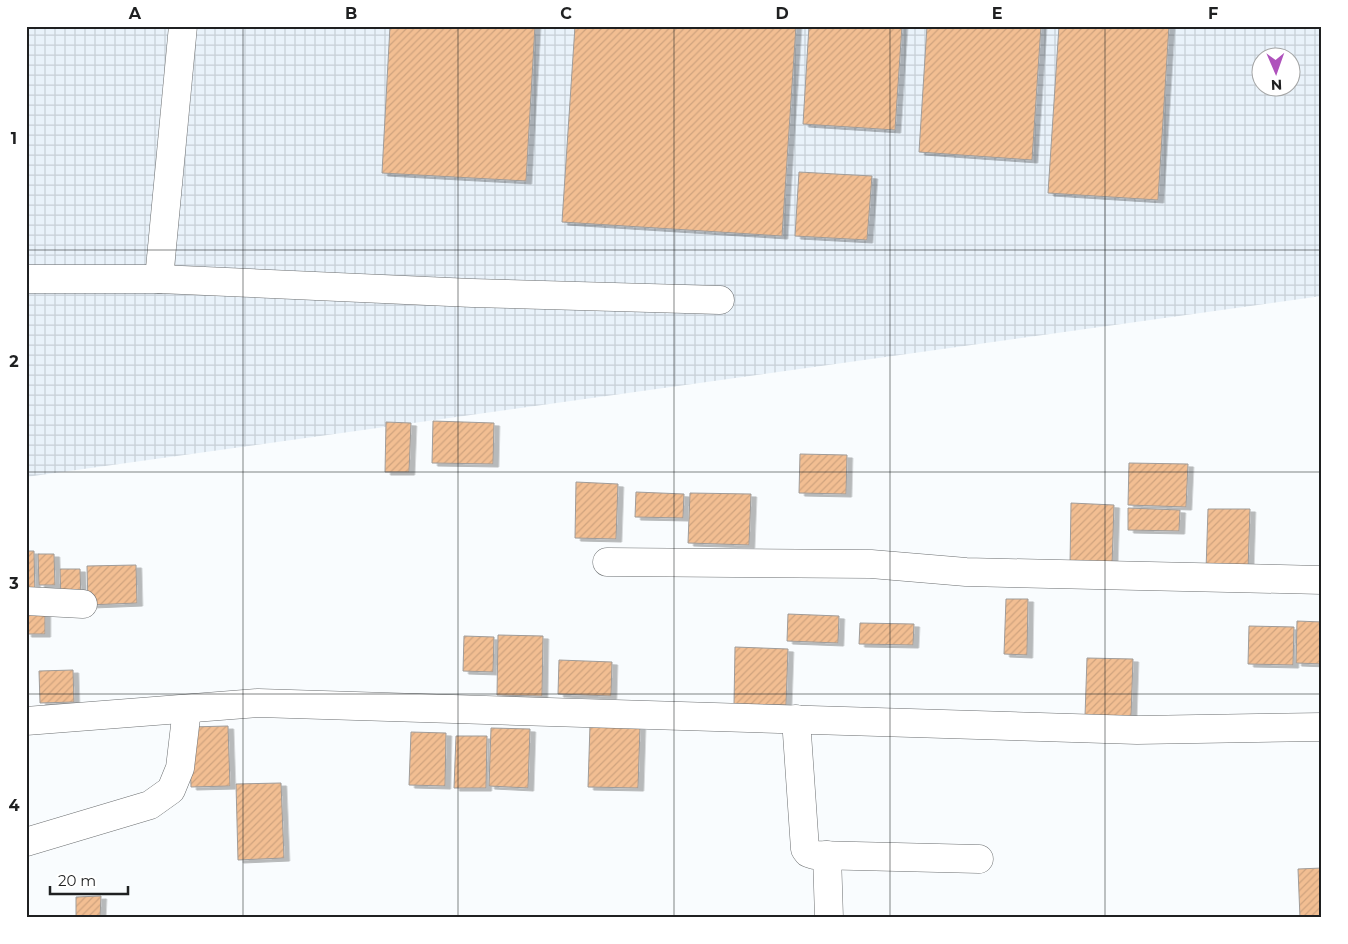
<svg xmlns="http://www.w3.org/2000/svg" width="1348" height="944" font-family="Montserrat,sans-serif">
<style>
.industrial{fill:url(#industrial-grid);fill-rule:evenodd}
.building{fill:url(#building-hatch);stroke:#9f9c9a;filter:url(#shadow)}
.lines{fill:none;stroke-linecap:round;stroke-linejoin:round}
.minor-casing{stroke:#6c6f71;stroke-width:29}
.minor{stroke:#fff;stroke-width:28}
.grid{fill:none;stroke:#1f2021;stroke-width:1;stroke-opacity:0.55}
.neatline{fill:none;stroke:#1f2021;stroke-width:2}
.grid-label{font-size:16px;text-anchor:middle;font-weight:bold;fill:#1f2021}
</style>
<defs>
<pattern id="industrial-grid" width="8" height="8" patternUnits="userSpaceOnUse" patternTransform="scale(1.25)"><rect width="8" height="8" fill="#e9f2fa"/><path d="M0 4h8M4 0v8" fill="none" stroke="#c7cfd6"/></pattern>
<pattern id="building-hatch" width="6" height="6" patternUnits="userSpaceOnUse" patternTransform="scale(1.25)"><rect width="6" height="6" fill="#f2be92"/><path d="M-1 1l2-2M0 6l6-6M5 7l2-2" fill="none" stroke="#cfa37e"/></pattern>
<filter id="shadow"><feDropShadow dx="5.5" dy="3" stdDeviation="0" flood-color="#0004"/></filter>
</defs>
<rect width="100%" height="100%" fill="#f9fcfe"/>
<!-- industrial -->
<path class="industrial" d="M26,26H1322V296L26,477ZM1260,58H1290V88H1260Z"/>
<!-- building -->
<g class="building">
<path d="M390,26H535L526,181L382,173Z"/>
<path d="M575,26H796L782,236L562,222Z"/>
<path d="M809,26H902L895,130L803,124Z"/>
<path d="M927,26H1041L1032,160L919,152Z"/>
<path d="M1059,26H1169L1158,200L1048,193Z"/>
<path d="M799,172L872,176L867,240L795,236Z"/>
<path d="M433,421L494,423L493,464L432,463Z"/>
<path d="M386,422L411,423L409,472H385Z"/>
<path d="M800,454L847,455L846,494L799,493Z"/>
<path d="M1129,463L1188,464L1186,507L1128,505Z"/>
<path d="M576,482L618,484L616,539L575,538Z"/>
<path d="M636,492L684,494L683,518L635,517Z"/>
<path d="M690,493L751,494L749,545L688,543Z"/>
<path d="M1071,503L1114,505L1112,566L1070,565Z"/>
<path d="M1128,508L1180,510L1179,531L1128,530Z"/>
<path d="M1208,509H1250L1248,571L1206,570Z"/>
<path d="M26,551H34L35,596H26Z"/>
<path d="M38,554H54L55,585H39Z"/>
<path d="M136,565L137,603L88,605L87,566Z"/>
<path d="M60,569H80L81,601H61Z"/>
<path d="M1006,599H1028L1027,655L1004,654Z"/>
<path d="M45,606V634H26V607Z"/>
<path d="M788,614L839,616L838,643L787,641Z"/>
<path d="M1297,621L1322,622V664L1296,663Z"/>
<path d="M860,623L914,624L913,645L859,644Z"/>
<path d="M1249,626L1294,627L1293,665L1248,664Z"/>
<path d="M498,635L543,636L542,696L497,695Z"/>
<path d="M464,636L494,637L493,672L463,671Z"/>
<path d="M735,647L788,649L786,705L734,704Z"/>
<path d="M1087,658L1133,659L1131,717L1085,716Z"/>
<path d="M559,660L612,662L611,696L558,694Z"/>
<path d="M73,670L74,702L40,703L39,671Z"/>
<path d="M590,725L640,727L638,788L588,787Z"/>
<path d="M228,726L230,786L191,787L189,727Z"/>
<path d="M491,728L530,729L528,788L489,786Z"/>
<path d="M411,732L446,733L445,786L409,785Z"/>
<path d="M456,736H487L486,788H454Z"/>
<path d="M281,783L284,858L238,860L236,784Z"/>
<path d="M1322,868V918H1300L1298,869Z"/>
<path d="M101,896L100,918H76V897Z"/>
</g>
<g class="lines">
<defs>
<g id="minor">
<path d="M26,279H159L472,293L720,300"/>
<path d="M159,279L183,26"/>
<path d="M607,562L871,564L966,572L1322,580"/>
<path d="M26,601L83,604"/>
<path d="M796,719L805,849L808,853L814,855L979,859"/>
<path d="M26,721L258,703L1137,730L1322,727"/>
<path d="M26,842L150,805L171,790L180,768L187,709"/>
<path d="M827,855L829,918"/>
</g>
</defs>
<!-- minor casing -->
<use href="#minor" class="minor-casing"/>
<!-- minor -->
<use href="#minor" class="minor"/>
</g>
<!-- grid -->
<path class="grid" d="M243,26V918M458,26V918M674,26V918M890,26V918M1105,26V918M26,250H1322M26,472H1322M26,694H1322"/>
<!-- border -->
<rect width="1348" height="944" fill="none" stroke="#ffffff" stroke-width="55"/>
<!-- north arrow -->
<g transform="translate(1276 72) rotate(178)"><circle r="24" fill="#ffffff" stroke="#a5a6a6"/>
<path d="M0-4L9 19L0 12L-9 19Z" fill="#af52bc"/>
<text y="-8" font-size="14" font-weight="bold" text-anchor="middle" fill="#1f2021">N</text>
</g>
<!-- scale -->
<path d="M50 886v8h78v-8" fill="none" stroke="#1f2021" stroke-width="2.5"/>
<text x="58" y="886" font-size="15" fill="#1f2021" stroke="#ffffff" stroke-width="4" paint-order="stroke">20 m</text>
<rect x="28" y="28" width="1292" height="888" class="neatline"/>
<g class="grid-label">
<text x="135" y="19">A</text>
<text x="351" y="19">B</text>
<text x="566" y="19">C</text>
<text x="782" y="19">D</text>
<text x="997" y="19">E</text>
<text x="1213" y="19">F</text>
<text x="14" y="144">1</text>
<text x="14" y="367">2</text>
<text x="14" y="589">3</text>
<text x="14" y="811">4</text>
</g>
</svg>
